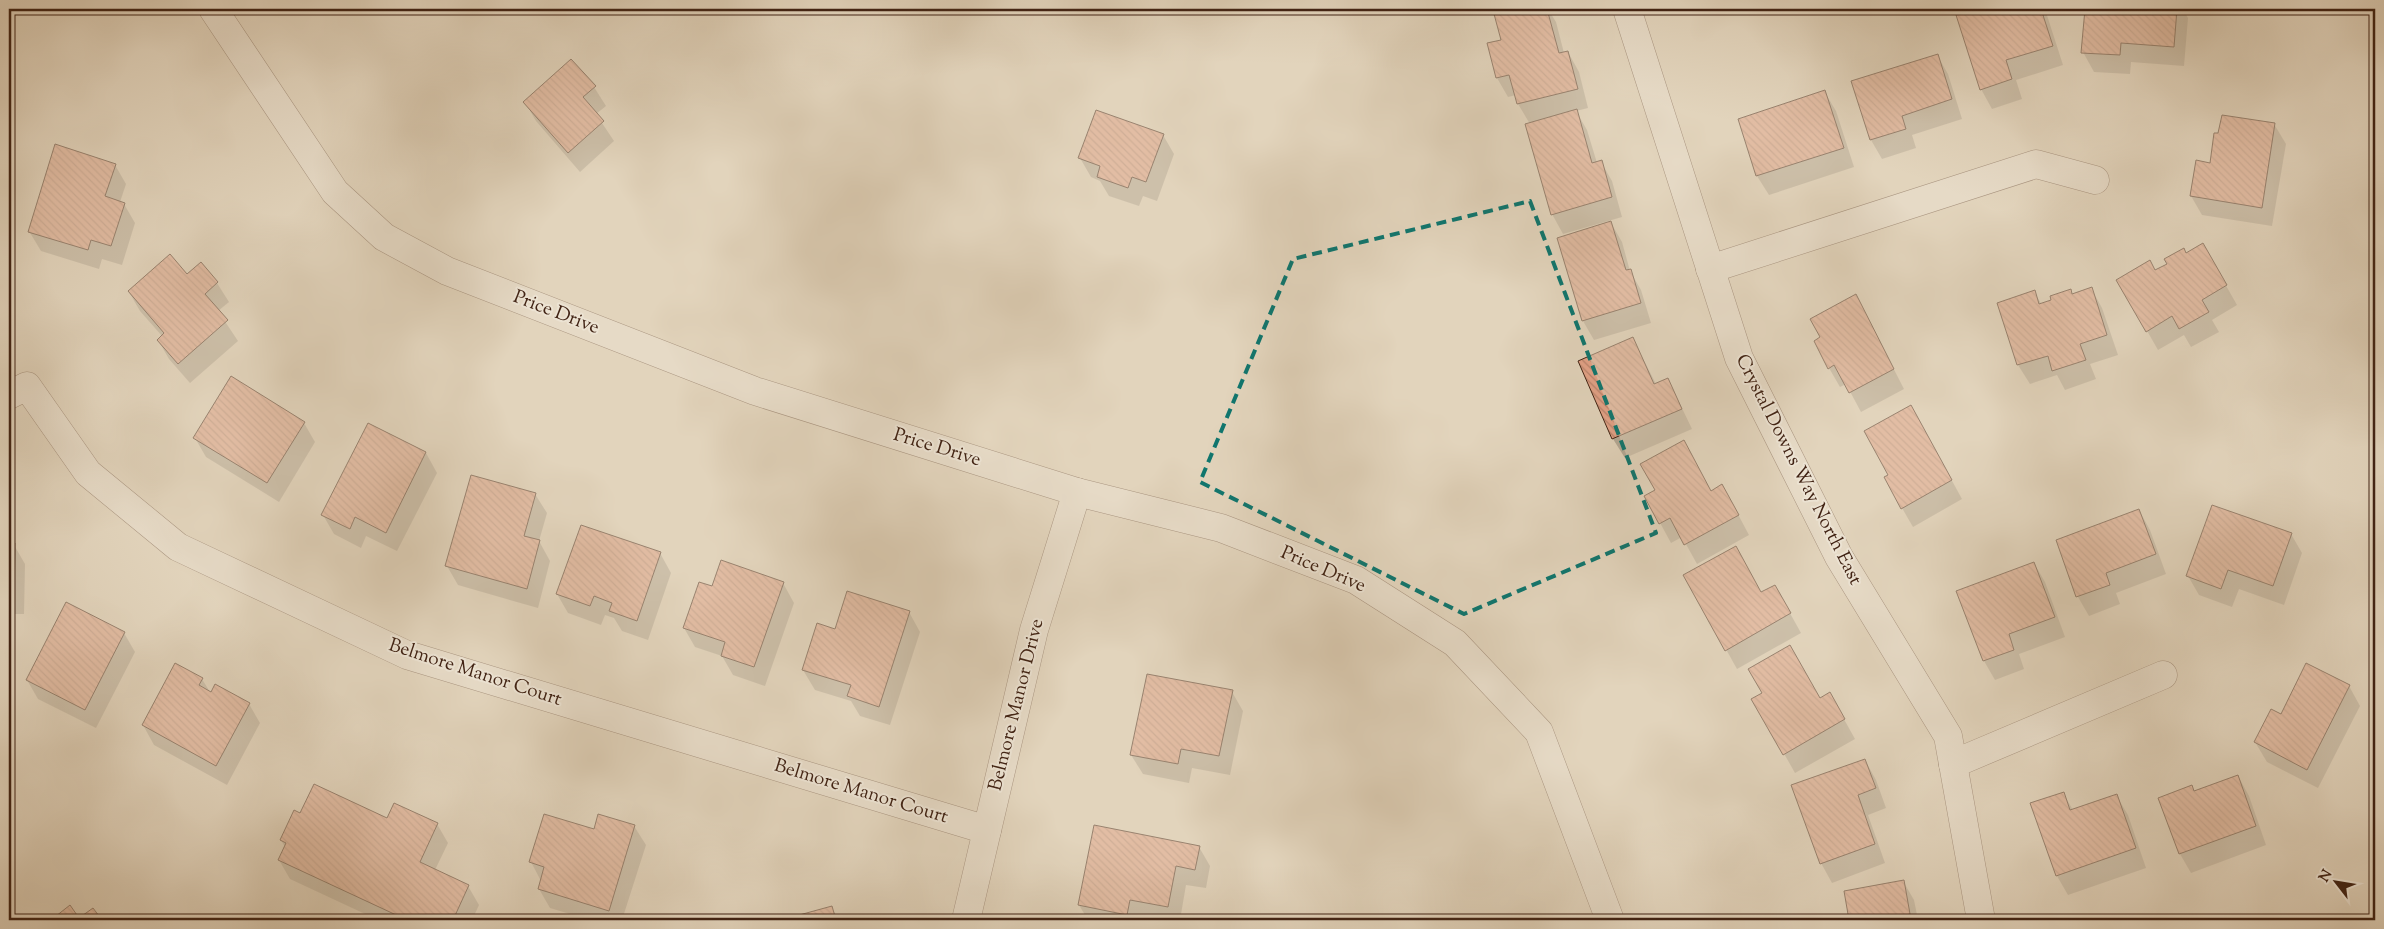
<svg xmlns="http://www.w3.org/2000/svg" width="2384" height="929" font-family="'Sorts Mill Goudy',serif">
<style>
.shadow{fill:#0003}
.building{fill:url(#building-back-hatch);stroke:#412314}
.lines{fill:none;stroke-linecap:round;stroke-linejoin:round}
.minor-casing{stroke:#694f3e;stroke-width:29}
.minor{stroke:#ece3d3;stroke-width:28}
.marked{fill:none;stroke:#0f766e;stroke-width:4;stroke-dasharray:10 6;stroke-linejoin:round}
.labels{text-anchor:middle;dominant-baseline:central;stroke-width:4;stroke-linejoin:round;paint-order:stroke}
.street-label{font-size:19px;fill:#412314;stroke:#ece3d3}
</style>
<defs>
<pattern id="building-back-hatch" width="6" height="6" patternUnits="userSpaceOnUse" patternTransform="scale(1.25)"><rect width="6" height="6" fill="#e3a287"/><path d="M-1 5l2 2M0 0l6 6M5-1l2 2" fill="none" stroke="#ba846d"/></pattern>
</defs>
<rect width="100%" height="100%" fill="#e2d4bc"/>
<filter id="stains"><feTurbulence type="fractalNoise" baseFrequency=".004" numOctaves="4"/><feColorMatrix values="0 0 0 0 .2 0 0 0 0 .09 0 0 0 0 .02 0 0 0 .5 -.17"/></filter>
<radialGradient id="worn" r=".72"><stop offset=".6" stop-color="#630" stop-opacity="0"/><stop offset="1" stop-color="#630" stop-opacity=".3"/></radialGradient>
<!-- shadow -->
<g class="shadow">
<path d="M1480,9H1494L1482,12Z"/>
<path d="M1519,9H1548L1556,22L1564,53L1568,52L1579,72L1588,108L1576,111L1587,130L1597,163L1601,162L1612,181L1622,217L1563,234L1552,214L1530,124L1518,104L1516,95L1508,97L1497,78L1489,44L1502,41L1496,15Z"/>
<path d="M1979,9H2045L2063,65L2016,80L2022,99L1992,109L1981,89L1958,16Z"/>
<path d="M2086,9H2183L2188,18L2184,66L2131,62L2130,74L2094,72L2083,52Z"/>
<path d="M1937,55L1948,74L1962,119L1912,135L1916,148L1882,159L1871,140Z"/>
<path d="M594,87L606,106L596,114L614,141L580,172L536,121L525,102Z"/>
<path d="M1824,91L1836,111L1854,167L1769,195L1757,176L1739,120Z"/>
<path d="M2274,124L2286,144L2272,226L2202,215L2191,196L2211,164Z"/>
<path d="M1163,135L1174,154L1157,201L1143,196L1139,206L1109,196L1100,181L1091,177L1080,158Z"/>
<path d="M115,165L126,184L120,202L124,204L135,223L122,265L102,259L99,269L41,251L29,231Z"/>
<path d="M1611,223L1622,242L1630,271L1641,290L1651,323L1594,340L1583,321L1559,239Z"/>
<path d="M2203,245L2237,305L2212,320L2219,332L2191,347L2184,335L2158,350L2118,280L2155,272Z"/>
<path d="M201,264L217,283L229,302L218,311L238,341L190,383L169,359L158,340L162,336L140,311L129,292L187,276Z"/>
<path d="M2091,288L2102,308L2118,355L2090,364L2096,379L2065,390L2057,375L2030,384L2018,365L1999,303L2034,292L2042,305Z"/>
<path d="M1866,315L1904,389L1861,412L1846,384L1840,387L1829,368Z"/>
<path d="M1633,339L1656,384L1668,379L1692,429L1625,458L1613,439L1580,362Z"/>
<path d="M304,423L315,442L279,502L206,457L195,438Z"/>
<path d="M368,425L426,453L437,473L397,551L366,536L361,548L334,534L323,515Z"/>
<path d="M1922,426L1962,499L1913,527L1902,508L1890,475Z"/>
<path d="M1711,492L1733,505L1749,535L1697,564L1682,537L1671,543L1646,497Z"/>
<path d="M535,494L547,513L539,541L550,561L538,608L458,585L447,566Z"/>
<path d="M2139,510L2150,530L2166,574L2116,593L2120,604L2089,616L2078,597L2057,541Z"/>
<path d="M2291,534L2302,553L2284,605L2239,589L2232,607L2199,595L2188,576Z"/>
<path d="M9,544L14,545L25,564L24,614H10L9,649Z"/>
<path d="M660,553L671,573L648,640L622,631L614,618L605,615L601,625L568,613L557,594Z"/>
<path d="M2034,563L2045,582L2065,637L2019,654L2024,669L1995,680L1984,661L1958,592Z"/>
<path d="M1685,576L1786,606L1801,633L1737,669Z"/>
<path d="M783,583L794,603L765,686L733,675L722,656L695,647L684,628L712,587Z"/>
<path d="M909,612L920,632L890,725L860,716L851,701L815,690L803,670L836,630Z"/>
<path d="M124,633L135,652L96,728L38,699L27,680Z"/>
<path d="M176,665L202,679L210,692L249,704L260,723L227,785L154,745L143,725Z"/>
<path d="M2349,686L2360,706L2318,788L2267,762L2255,742L2282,716Z"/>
<path d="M1232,692L1243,711L1230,775L1192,768L1189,783L1143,774L1131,755Z"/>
<path d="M1830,694L1855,739L1795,773L1753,699L1820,700Z"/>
<path d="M1865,760L1876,780L1886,808L1868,815L1885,863L1832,883L1821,863Z"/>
<path d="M2238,776L2249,796L2266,845L2191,873L2180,854L2195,792Z"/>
<path d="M2063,793L2073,810L2116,795L2128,815L2146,868L2068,895L2057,876Z"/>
<path d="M300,815L437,824L448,843L435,870L468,886L479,905L472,920H378L290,879L279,860L285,847L281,840Z"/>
<path d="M634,826L646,845L622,920H590L550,908L539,889L541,881L531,862L594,830Z"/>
<path d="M1199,847L1210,866L1206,888L1186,885L1180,920H1088L1079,905Z"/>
<path d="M1903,881L1914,900L1918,920H1851L1846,892Z"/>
<path d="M832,908L839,920H785Z"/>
</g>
<!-- building -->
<g class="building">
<path d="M1514,9H1547L1559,53L1568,51L1578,89L1517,104L1509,75L1496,78L1487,43L1501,40L1494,14Z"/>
<path d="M1975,9H2041L2053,46L2006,60L2012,79L1980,90L1956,15Z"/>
<path d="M2085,9H2177L2174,47L2121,43L2120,55L2081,53Z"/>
<path d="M1938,54L1952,99L1902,116L1906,129L1870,140L1851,81Z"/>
<path d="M571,59L596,86L583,97L604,121L568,153L523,102Z"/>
<path d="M1825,90L1844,148L1756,176L1738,119Z"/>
<path d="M1577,109L1592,163L1602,160L1612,197L1551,215L1525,124Z"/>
<path d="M1096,110L1164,134L1146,182L1132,177L1128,188L1097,177L1100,166L1078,158Z"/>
<path d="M2222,115L2275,123L2262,208L2190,196L2196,160L2210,163L2214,133H2218Z"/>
<path d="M55,144L116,164L105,196L125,203L111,246L91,240L88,250L28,232Z"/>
<path d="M1611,221L1626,270L1631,269L1641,303L1582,321L1557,238Z"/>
<path d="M2203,243L2227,285L2202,300L2209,312L2179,329L2172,316L2146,332L2116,280L2150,260L2155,270L2167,264L2164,259L2184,248L2186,253Z"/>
<path d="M170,254L187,274L201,262L218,282L205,294L228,320L178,364L157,340L164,333L128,291Z"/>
<path d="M2092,287L2107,335L2080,344L2086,360L2052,371L2048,356L2017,365L1997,303L2035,290L2039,304L2051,300L2050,296L2071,289L2072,294Z"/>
<path d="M1856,294L1894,369L1849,393L1834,365L1828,369L1814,341L1820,337L1810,319Z"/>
<path d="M1633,337L1654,384L1668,378L1682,409L1612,439L1578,361Z"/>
<path d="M231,376L305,422L267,483L193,438Z"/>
<path d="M1911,405L1952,480L1901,509L1884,477L1888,475L1864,431Z"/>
<path d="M368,423L426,452L386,533L355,517L350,529L321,515Z"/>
<path d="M1684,440L1711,491L1722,484L1739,515L1684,545L1670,518L1659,524L1644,496L1655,490L1640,464Z"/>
<path d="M471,475L536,493L524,536L540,540L527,589L445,566Z"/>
<path d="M2212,505L2292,533L2273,586L2228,570L2221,589L2186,576Z"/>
<path d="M2139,509L2156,554L2106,573L2110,585L2076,597L2056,540Z"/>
<path d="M581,525L661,552L637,621L609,611L612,603L594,596L590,606L556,594Z"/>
<path d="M9,543H15L14,595H9Z"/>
<path d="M1736,546L1761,592L1775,585L1791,613L1725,651L1683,575Z"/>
<path d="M721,560L784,582L754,667L721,656L725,642L683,628L699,582L712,586Z"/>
<path d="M2034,562L2055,617L2009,634L2014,650L1983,661L1956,591Z"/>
<path d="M847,591L910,611L879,707L847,696L851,685L802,670L817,623L835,629Z"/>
<path d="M66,602L125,632L85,710L26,680Z"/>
<path d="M1790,645L1820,698L1830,692L1845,719L1783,755L1751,699L1762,693L1748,669Z"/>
<path d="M175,663L203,678L199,685L211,692L215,684L250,703L216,766L142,725Z"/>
<path d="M2306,663L2350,685L2307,770L2254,742L2271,709L2281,714Z"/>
<path d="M1147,674L1233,690L1219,756L1181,749L1178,764L1130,755Z"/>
<path d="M1865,759L1876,788L1858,795L1875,844L1820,864L1791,785Z"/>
<path d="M2238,775L2256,826L2179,854L2158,798L2192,785L2194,791Z"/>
<path d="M314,784L387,818L394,803L438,823L420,862L469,885L453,920H407L278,860L286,843L280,840L294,810L300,813Z"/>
<path d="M2064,792L2070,810L2117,794L2136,848L2056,876L2030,803Z"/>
<path d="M544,814L594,829L598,814L635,825L609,911L538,889L544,867L529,862Z"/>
<path d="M1094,825L1200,846L1195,870L1176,866L1168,907L1130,900L1127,915L1078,905Z"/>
<path d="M1904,880L1910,914L1901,916L1902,920H1849L1844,891Z"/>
<path d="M70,905L79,918L93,908L102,920H51Z"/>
<path d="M832,906L836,920H781Z"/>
</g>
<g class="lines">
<defs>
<g id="minor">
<path d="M213,9L335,192L384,237L447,271L755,391L1077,492L1221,528L1356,580L1455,643L1539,732L1610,920"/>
<path d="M1627,9L1739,358L1839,557L1948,736L1981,920"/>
<path d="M1710,269L2036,164L2095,180"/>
<path d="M9,395L27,386L88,473L178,547L407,655L987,830"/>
<path d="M1953,764L2163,675"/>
<path d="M966,920L1034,630L1077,492"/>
</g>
</defs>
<!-- minor casing -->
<use href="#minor" class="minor-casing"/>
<!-- minor -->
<use href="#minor" class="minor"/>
</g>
<!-- marked area -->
<path d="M0 0H2384V929H0ZM1530,201L1656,533L1464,614L1200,482L1293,259Z" fill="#e2d4bc" fill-opacity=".55" fill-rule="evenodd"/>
<path class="marked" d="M1530,201L1656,533L1464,614L1200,482L1293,259Z"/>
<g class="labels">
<!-- street labels -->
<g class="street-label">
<text transform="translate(556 313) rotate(21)">Price Drive</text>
<text transform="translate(937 448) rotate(17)">Price Drive</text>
<text transform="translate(1798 470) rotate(63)">Crystal Downs Way North East</text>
<text transform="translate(1323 570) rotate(23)">Price Drive</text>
<text transform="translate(475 673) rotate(18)">Belmore Manor Court</text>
<text transform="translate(1017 705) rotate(-76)">Belmore Manor Drive</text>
<text transform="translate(861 792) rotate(17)">Belmore Manor Court</text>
</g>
</g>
<!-- margin -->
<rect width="2384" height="929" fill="none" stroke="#e2d4bc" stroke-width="30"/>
<rect x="10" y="10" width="2364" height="909" fill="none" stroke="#412314" stroke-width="2.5"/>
<rect x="15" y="15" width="2354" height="899" fill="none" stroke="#412314"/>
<!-- north arrow -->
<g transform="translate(2336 882) rotate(301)" stroke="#ece3d3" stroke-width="4" paint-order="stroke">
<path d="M0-4L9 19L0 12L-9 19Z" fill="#412314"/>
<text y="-8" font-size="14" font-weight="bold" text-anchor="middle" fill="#412314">N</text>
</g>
<rect width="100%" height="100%" filter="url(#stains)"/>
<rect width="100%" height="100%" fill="url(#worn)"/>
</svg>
